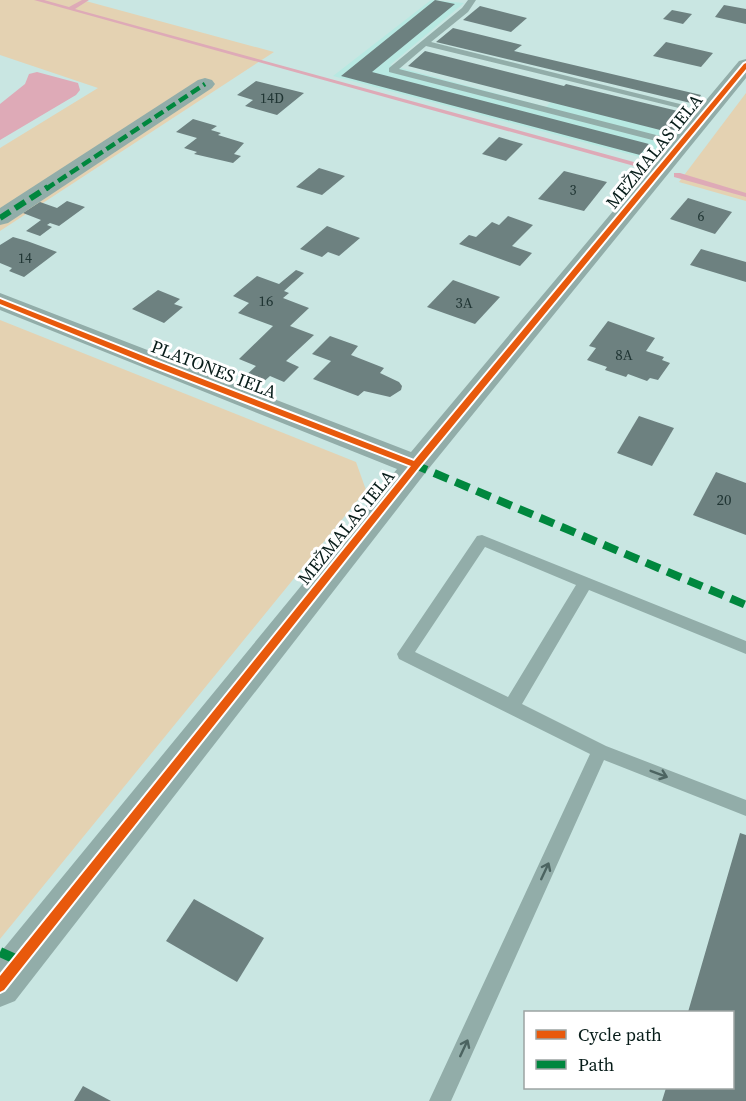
<svg xmlns="http://www.w3.org/2000/svg" width="746" height="1101" font-family="'Source Serif 4',serif">
<style>
.built{fill:#b8e9e2}
.green{fill:#e4d2b2}
.water{fill:#deaab7}
.lines{fill:none;stroke-linecap:round;stroke-linejoin:round}
.stream{fill:#deaab7;fill-rule:evenodd}
.building{fill:#6d8180}
.lane{fill:#92ada9;fill-rule:evenodd}
.street{fill:#92ada9;fill-rule:evenodd}
.quiet-far3{stroke:#00873e;stroke-width:4.5;stroke-dasharray:10 4.5;stroke-linecap:butt}
.quiet-far2{stroke:#00873e;stroke-width:6;stroke-dasharray:12 6;stroke-linecap:butt}
.quiet-far1{stroke:#00873e;stroke-width:8;stroke-dasharray:15 8;stroke-linecap:butt}
.quiet{stroke:#00873e;stroke-width:10;stroke-dasharray:20 10;stroke-linecap:butt}
.cycleway-casing{stroke:#fff;stroke-width:4}
.cycleway{fill:#e8590c;fill-rule:evenodd}
.oneway{stroke:#4c6461}
.labels{text-anchor:middle;dominant-baseline:central;stroke-width:6;stroke-linejoin:round;paint-order:stroke}
.far-number-label{font-size:14px;fill:#203533}
.number-label{font-size:15px;fill:#203533}
.street-label{font-size:18px;fill:#071c19;stroke:#fff}
</style>
<rect width="100%" height="100%" fill="#c9e6e2"/>
<!-- built -->
<path class="built" d="M431,0L464,3L390,65L546,107L560,92L683,122L651,160L333,76Z"/>
<!-- green -->
<g class="green">
<path d="M0,0H82L274,52L0,231V148L98,88L0,55Z"/>
<path d="M746,93V201L679,182Z"/>
<path d="M0,320L356,462L366,490L0,939Z"/>
</g>
<!-- water -->
<path class="water" d="M37,72L78,83L80,90L76,95L0,140V104L25,84L29,74Z"/>
<g class="lines">
<!-- stream -->
<g class="stream">
<path d="M34,0H44L69,7L82,0H89L75,9L652,167L645,169Z"/>
<path d="M674,173H680L746,193V197L674,177Z"/>
</g>
</g>
<!-- building -->
<g class="building">
<path d="M435,0L455,4L372,72L649,144L640,155L341,76Z"/>
<path d="M724,5L746,9V24L715,17Z"/>
<path d="M480,6L527,18L511,32L463,20Z"/>
<path d="M672,10L692,14L683,24L663,19Z"/>
<path d="M453,28L522,45L514,51L701,95L695,104L436,42Z"/>
<path d="M666,42L713,53L701,67L653,56Z"/>
<path d="M425,51L564,86L566,84L686,113L672,133L408,66Z"/>
<path d="M256,81L304,93L277,115L245,106L253,100L237,95Z"/>
<path d="M193,119L217,126L211,130L221,133L218,135L244,143L234,154L241,156L233,163L194,154L197,152L184,148L197,138L176,132Z"/>
<path d="M499,137L523,144L506,161L482,154Z"/>
<path d="M319,168L345,176L322,195L296,187Z"/>
<path d="M564,171L607,182L584,211L538,199Z"/>
<path d="M688,198L732,212L715,234L670,219Z"/>
<path d="M67,201L85,207L59,226L50,223L47,225L52,227L40,236L26,231L41,220L23,213L40,202L57,208Z"/>
<path d="M508,216L533,225L512,246L532,253L520,266L459,244L469,235L476,237L492,222L499,225Z"/>
<path d="M327,226L360,238L339,256L328,252L322,257L300,249Z"/>
<path d="M13,237L27,241L57,252L24,277L9,271L12,268L0,263V245Z"/>
<path d="M701,249L746,262V282L690,265Z"/>
<path d="M296,270L304,273L284,291L289,293L283,298L309,308L290,326L314,335L286,361L299,367L284,382L270,376L260,385L243,378L256,366L239,359L273,326L238,313L249,303L233,296L257,276L279,284Z"/>
<path d="M453,280L500,297L475,324L427,307Z"/>
<path d="M158,290L180,299L174,304L183,307L164,323L132,309Z"/>
<path d="M608,321L655,338L646,351L664,357L662,360L670,363L658,380L650,378L647,381L628,374L626,377L605,370L607,367L587,360L596,348L589,346Z"/>
<path d="M330,336L358,346L351,355L384,368L380,373L399,382L402,386L401,390L390,397L364,391L358,396L313,379L331,361L312,354Z"/>
<path d="M639,416L674,428L652,466L617,453Z"/>
<path d="M716,472L746,483V535L693,515Z"/>
<path d="M740,833L746,835V1101H662L666,1088H732V1012H688Z"/>
<path d="M194,899L264,938L237,982L166,941Z"/>
<path d="M83,1086L111,1101H74Z"/>
</g>
<g class="lines">
<!-- lane -->
<g class="lane">
<path d="M468,0H476L468,12L431,42L688,106L683,109L426,46L399,69L664,137V141L660,142L389,72V68L462,8Z"/>
<path d="M482,535L746,641V654L589,590L522,704L606,746L746,800V816L604,760L451,1101H429L590,754L399,659L397,654L477,536ZM485,547L576,585L508,697L415,652Z"/>
</g>
<!-- street -->
<g class="street">
<path d="M746,59V78L426,472L15,1001L0,1007V953L397,469L0,310V293L411,452L739,61Z"/>
<path d="M205,78L212,80L215,84L212,88L8,223L0,225V208L198,80Z"/>
</g>
<!-- quiet-far3 -->
<path class="quiet-far3" d="M46,189L205,84"/>
<!-- quiet-far2 -->
<path class="quiet-far2" d="M0,218L48,187"/>
<!-- quiet-far1 -->
<path class="quiet-far1" d="M413,464L746,605"/>
<!-- quiet -->
<path class="quiet" d="M0,952L20,961"/>
<defs>
<path id="cycleway" d="M746,63V69L419,467L4,990L0,992V976L411,466L150,365L0,304V299L156,361L414,461L744,64Z"/>
</defs>
<!-- cycleway casing -->
<use href="#cycleway" class="cycleway-casing"/>
<!-- cycleway -->
<use href="#cycleway" class="cycleway"/>
</g>
<!-- one-way arrows -->
<defs><path id="oneway-shaft" d="M-6 0H5M1.5-3L5.5 0L1.5 3" fill="none" stroke-width="1.6" stroke-linecap="round" stroke-linejoin="round" transform="scale(1.5)"/></defs>
<g class="oneway">
<use href="#oneway-shaft" transform="translate(659 774) rotate(21)"/>
<use href="#oneway-shaft" transform="translate(545 871) rotate(-65)"/>
<use href="#oneway-shaft" transform="translate(464 1048) rotate(-65)"/>
</g>
<g class="labels">
<!-- far-number labels -->
<g class="far-number-label">
<text x="272" y="98">14D</text>
<text x="573" y="190">3</text>
<text x="701" y="216">6</text>
<text x="25" y="258">14</text>
</g>
<!-- number labels -->
<g class="number-label">
<text x="266" y="300">16</text>
<text x="464" y="302">3A</text>
<text x="624" y="354">8A</text>
<text x="724" y="499">20</text>
</g>
<!-- street labels -->
<g class="street-label">
<text transform="translate(654 151) rotate(-51)">MEŽMALAS IELA</text>
<text transform="translate(214 369) rotate(21)">PLATONES IELA</text>
<text transform="translate(346 527) rotate(-51)">MEŽMALAS IELA</text>
</g>
</g>
<!-- legend -->
<rect x="524" y="1011" width="210" height="78" fill="#ffffff" stroke="#9ca4a3" stroke-width="1.5"/>
<rect x="536" y="1030" width="30" height="9" fill="#e8590c" stroke="#9ca4a3" stroke-width="1.5"/>
<text x="578" y="1041" font-size="18" fill="#071c19">Cycle path</text>
<rect x="536" y="1060" width="30" height="9" fill="#00873e" stroke="#9ca4a3" stroke-width="1.5"/>
<text x="578" y="1071" font-size="18" fill="#071c19">Path</text>
</svg>
